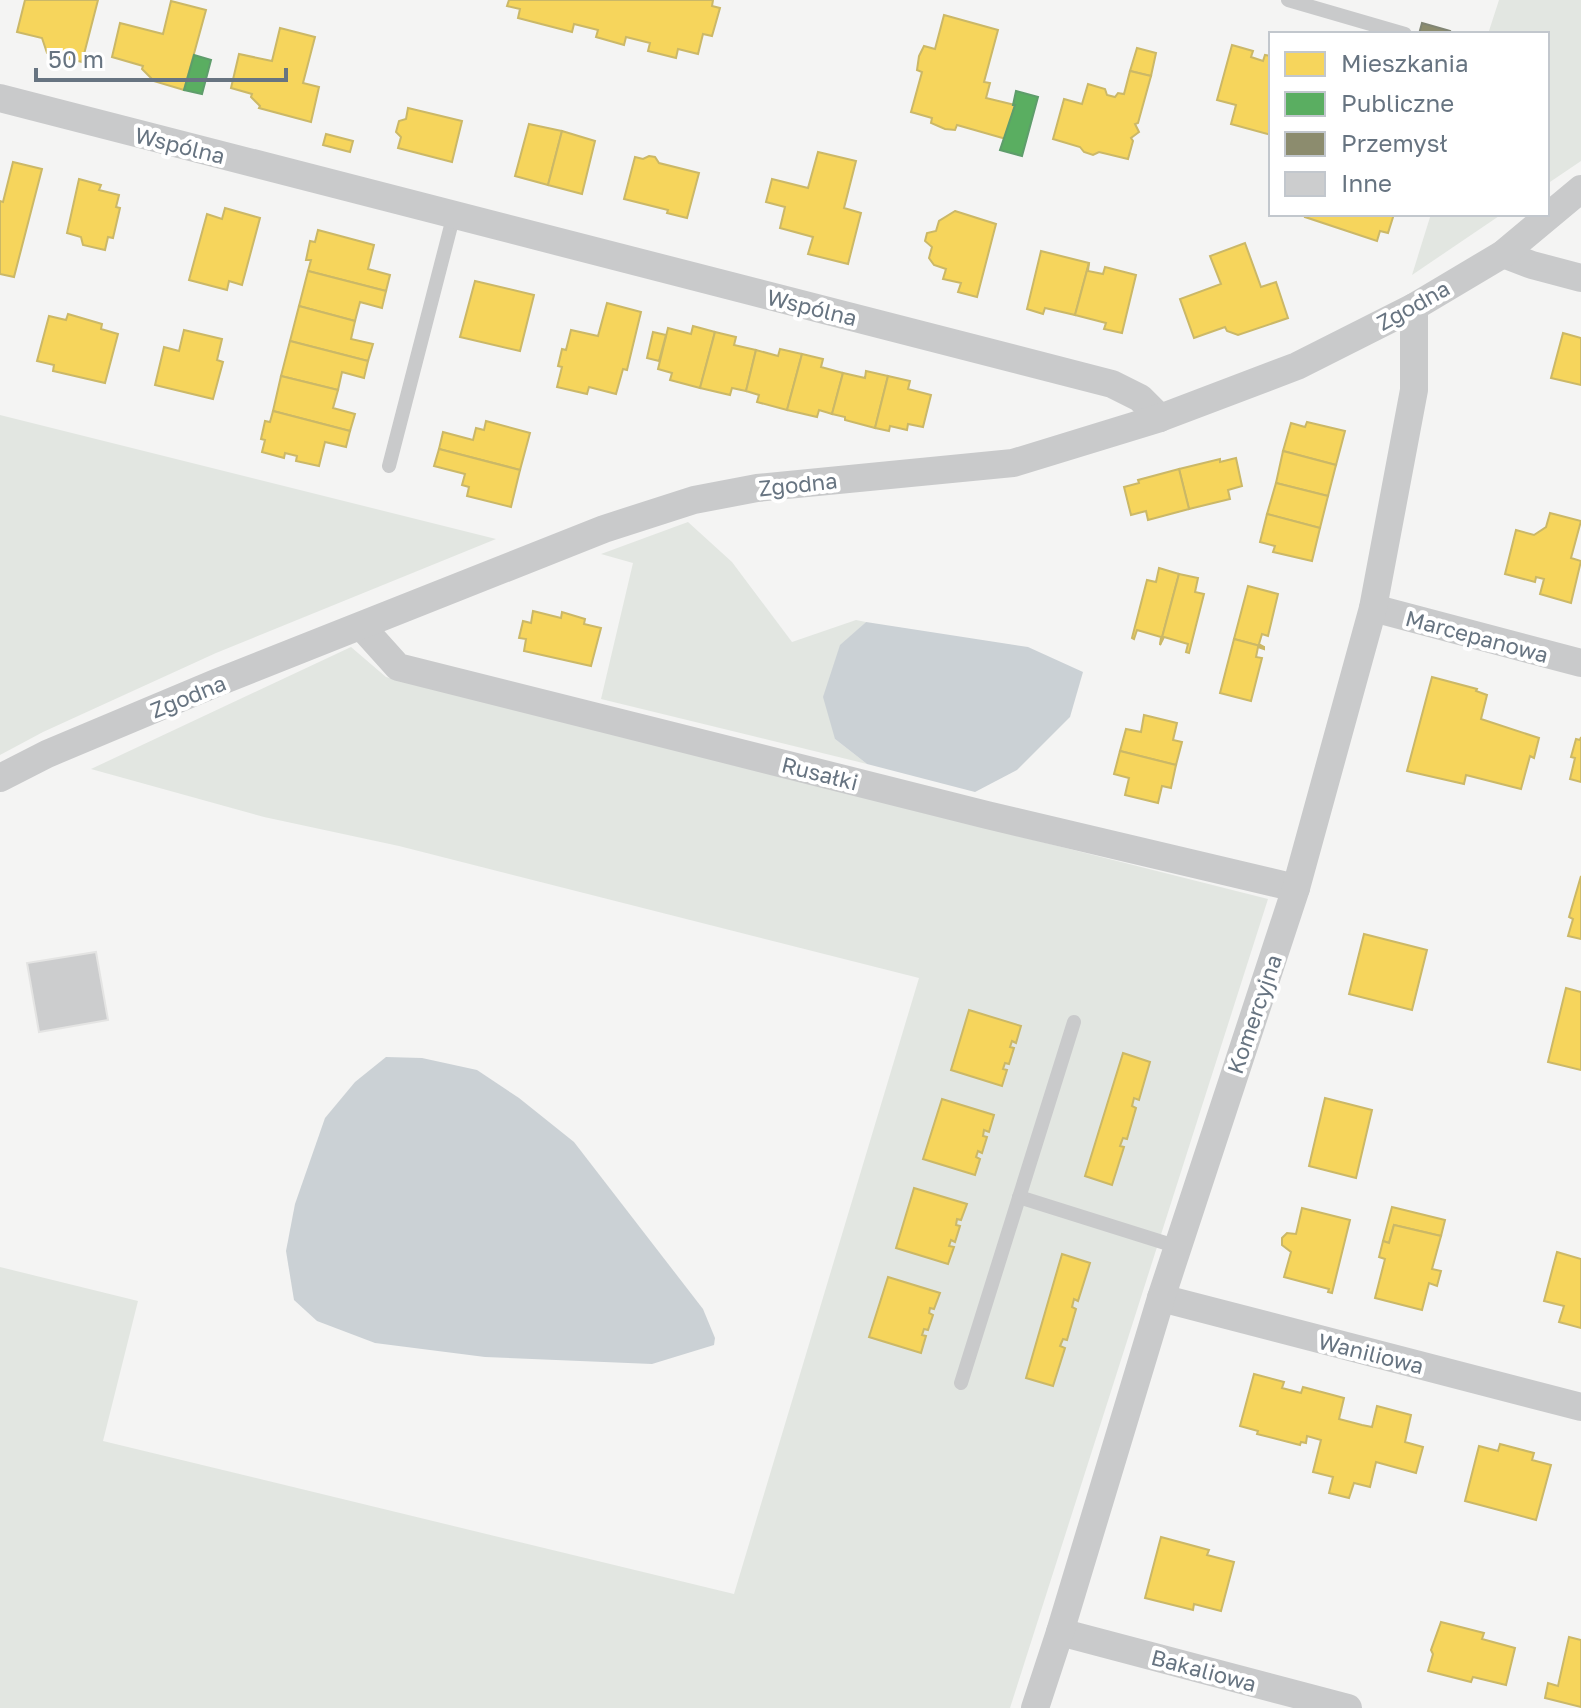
<svg xmlns="http://www.w3.org/2000/svg" width="1581" height="1708" font-family="'Golos Text',sans-serif">
<style>
.green{fill:#e2e6e1}
.water{fill:#cbd1d5}
.homes{fill:#f6d55c;stroke:#cbb867;stroke-width:2}
.public{fill:#5aae61;stroke:#5e9d6b;stroke-width:2}
.industry{fill:#8c8c6e;stroke:#818574;stroke-width:2}
.building{fill:#cccdce;stroke:#e4e4e3;stroke-width:2}
.lines{fill:none;stroke-linecap:round;stroke-linejoin:round}
.lane{stroke:#c9cacb;stroke-width:14}
.street{stroke:#c9cacb;stroke-width:28}
.labels{text-anchor:middle;dominant-baseline:central;stroke-width:8;stroke-linejoin:round;paint-order:stroke}
.street-label{font-size:22px;fill:#677481;stroke:#fff}
</style>
<rect width="100%" height="100%" fill="#f4f4f3"/>
<!-- green -->
<g class="green">
<path d="M1499,0H1581V161L1547,184V34H1488Z"/>
<path d="M1431,214H1502L1412,275Z"/>
<path d="M0,415L496,539L216,653L43,732L0,755Z"/>
<path d="M688,522L732,562L792,642L856,620L866,622L840,646L835,739L867,764L601,699L633,563L601,554Z"/>
<path d="M351,647L386,677L1268,899L1010,1708H0V1267L138,1301L103,1441L734,1594L919,978L399,846L264,817L91,769Z"/>
</g>
<!-- water -->
<g class="water">
<path d="M866,622L1028,647L1083,672L1070,717L1017,770L975,792L867,764L835,739L823,697L840,645Z"/>
<path d="M386,1057L422,1058L477,1070L519,1098L574,1142L703,1309L715,1338L714,1345L652,1364L485,1357L375,1343L317,1321L294,1300L286,1251L295,1204L325,1118L355,1082Z"/>
</g>
<!-- homes -->
<g class="homes">
<path d="M25,0H98L82,62L47,53L42,38L17,32Z"/>
<path d="M509,0H713L712,6L720,8L712,36L703,34L698,54L678,49L676,58L648,51L650,43L626,37L624,45L596,37L598,30L574,24L572,32L518,18L520,9L507,6Z"/>
<path d="M171,1L206,10L184,90L150,80L151,78L142,69L143,66L112,57L120,23L163,34Z"/>
<path d="M944,15L998,30L984,82L990,83L986,98L1015,105L1006,139L957,125L955,130L945,129L931,123L932,118L911,112L922,72L917,70L919,56L924,46L935,49Z"/>
<path d="M280,28L315,37L303,83L319,87L311,122L259,108L260,106L251,97L252,94L231,88L239,54L272,61Z"/>
<path d="M1232,45L1253,51L1251,57L1263,61L1265,55L1271,56V135L1231,124L1236,105L1217,100Z"/>
<path d="M1137,48L1156,53L1151,76L1130,71Z"/>
<path d="M1130,71L1151,76L1138,123L1135,124L1139,132L1131,138L1133,141L1128,159L1099,152L1093,155L1084,152L1080,147L1053,139L1064,99L1082,104L1088,84L1105,89L1107,95L1115,97L1118,93L1124,94Z"/>
<path d="M408,108L462,121L452,162L398,148L401,137L396,132L399,121L406,119Z"/>
<path d="M529,124L562,131L548,185L515,176Z"/>
<path d="M562,131L595,141L582,194L548,185Z"/>
<path d="M326,134L353,141L350,152L323,145Z"/>
<path d="M818,152L856,161L844,208L861,213L848,264L808,254L813,237L780,228L785,207L766,202L772,179L808,188Z"/>
<path d="M649,156L655,157L659,163L699,173L687,218L667,213L668,210L624,199L635,157L643,159Z"/>
<path d="M13,162L42,169L14,277L0,274V201L3,202Z"/>
<path d="M79,179L101,185L99,190L119,195L116,207L120,208L113,238L108,237L105,250L83,245L81,237L67,233Z"/>
<path d="M225,208L260,218L242,285L229,281L227,290L189,280L207,214L222,219Z"/>
<path d="M955,211L996,224L977,297L958,292L961,283L943,279L946,269L934,265L929,258L932,247L925,241L927,233L936,231L939,221Z"/>
<path d="M1306,214H1394L1388,233L1380,231L1377,241L1305,217Z"/>
<path d="M318,230L374,245L368,269L390,275L386,291L308,271L311,260H306L310,241L315,242Z"/>
<path d="M1245,243L1261,287L1276,282L1288,318L1238,335L1227,331L1225,327L1194,338L1180,299L1221,284L1210,256Z"/>
<path d="M1041,251L1089,263L1075,315L1045,308L1043,314L1027,309Z"/>
<path d="M1089,263L1088,271L1103,274L1105,267L1136,275L1122,333L1104,329L1106,323L1075,315Z"/>
<path d="M308,271L386,291L382,308L360,302L355,321L299,306Z"/>
<path d="M475,281L534,295L520,351L460,337Z"/>
<path d="M607,303L641,312L627,370L623,369L616,394L589,387L587,394L557,387L562,367L558,366L562,349L566,350L571,330L598,336Z"/>
<path d="M299,306L355,321L351,339L373,344L368,361L290,341Z"/>
<path d="M68,314L102,324L101,329L118,334L105,383L53,371L54,365L37,361L49,316L66,320Z"/>
<path d="M693,326L715,332L700,388L670,380L672,373L658,369L668,328L691,334Z"/>
<path d="M184,330L222,339L217,360L223,362L213,399L155,385L164,347L179,351Z"/>
<path d="M653,332L666,335L659,361L647,358Z"/>
<path d="M715,332L736,337L734,345L756,350L746,391L732,388L730,395L700,388Z"/>
<path d="M1563,333L1581,338V385L1551,378Z"/>
<path d="M290,341L368,361L364,378L342,372L338,390L281,376Z"/>
<path d="M780,349L802,354L787,410L757,402L759,395L746,391L756,350L778,356Z"/>
<path d="M802,354L823,359L821,367L843,373L832,414L819,410L817,417L787,410Z"/>
<path d="M866,371L888,376L875,428L845,420V417L832,414L843,373L865,378Z"/>
<path d="M281,376L338,390L333,408L355,414L350,431L273,411Z"/>
<path d="M888,376L910,381L908,389L931,395L923,427L908,424L907,430L890,426L889,431L875,428Z"/>
<path d="M273,411L350,431L346,447L325,442L319,466L296,461L297,456L285,453L284,458L262,452L265,440L261,439L265,421L270,422Z"/>
<path d="M486,421L530,433L520,470L439,449L443,432L473,440L476,428L484,430Z"/>
<path d="M1307,422L1345,431L1336,465L1283,451L1291,423L1305,427Z"/>
<path d="M439,449L520,470L511,507L467,496L469,487L462,485L465,474L434,466Z"/>
<path d="M1283,451L1336,465L1328,496L1276,483Z"/>
<path d="M1236,458L1242,486L1228,490L1230,499L1189,509L1179,469L1220,459V462Z"/>
<path d="M1179,469L1189,509L1148,520L1146,511L1131,515L1124,487L1139,483L1138,480Z"/>
<path d="M1276,483L1328,496L1320,528L1267,514Z"/>
<path d="M1550,513L1581,521L1571,558L1581,561L1571,603L1540,594L1544,579L1536,577L1535,582L1505,574L1516,530L1534,535L1546,527Z"/>
<path d="M1267,514L1320,528L1312,561L1273,552L1275,546L1260,542Z"/>
<path d="M1159,568L1179,574L1160,645L1161,637L1137,630L1134,639L1132,638L1147,580L1156,582Z"/>
<path d="M1179,574L1198,578L1195,592L1204,594L1189,653L1186,652L1188,644L1164,637L1160,645Z"/>
<path d="M1248,586L1278,594L1268,636L1262,634L1259,644L1264,647L1234,639Z"/>
<path d="M533,611L561,618L562,612L585,619L584,624L601,628L591,666L524,651L526,639L519,638L523,621L531,623Z"/>
<path d="M1234,639L1264,647V649L1258,647L1256,657L1262,658L1251,701L1220,693Z"/>
<path d="M1432,677L1477,689L1476,691L1487,695L1481,719L1539,738L1534,758L1530,756L1521,789L1466,775L1464,784L1407,771Z"/>
<path d="M1144,715L1177,723L1173,740L1182,742L1176,765L1120,751L1126,729L1141,732Z"/>
<path d="M1581,737V782L1570,779L1575,758L1571,757L1576,739L1580,740Z"/>
<path d="M1120,751L1176,765L1171,788L1162,786L1158,803L1125,795L1129,778L1114,774Z"/>
<path d="M1581,876V939L1568,936L1573,919L1569,917Z"/>
<path d="M1364,934L1427,950L1412,1010L1349,994Z"/>
<path d="M1566,988L1581,992V1070L1548,1062Z"/>
<path d="M969,1010L1021,1026L1016,1043L1012,1041L1010,1047L1014,1048L1009,1064L1005,1063L1003,1069L1007,1070L1002,1086L951,1070Z"/>
<path d="M1123,1053L1150,1062L1139,1100L1134,1098L1132,1106L1136,1108L1127,1139L1123,1138L1120,1146L1124,1147L1112,1185L1085,1176Z"/>
<path d="M1325,1098L1372,1110L1356,1178L1309,1166Z"/>
<path d="M942,1099L994,1115L989,1132L984,1130L983,1136L987,1137L982,1153L978,1151L976,1157L980,1159L975,1175L923,1159Z"/>
<path d="M914,1188L967,1204L961,1220L957,1219L956,1225L960,1226L955,1242L951,1240L949,1246L954,1247L948,1264L896,1248Z"/>
<path d="M1392,1207L1445,1220L1441,1236L1394,1225L1389,1243L1383,1241Z"/>
<path d="M1302,1208L1350,1220L1332,1293L1328,1292L1329,1289L1284,1277L1291,1252L1282,1245V1238L1287,1233L1296,1234Z"/>
<path d="M1394,1225L1441,1236L1432,1269L1441,1271L1437,1286L1429,1283L1422,1310L1375,1298L1385,1259L1379,1257L1383,1241L1389,1243Z"/>
<path d="M1557,1252L1581,1259V1328L1559,1322L1564,1306L1544,1301Z"/>
<path d="M1062,1254L1090,1263L1078,1301L1074,1299L1072,1307L1076,1309L1067,1340L1063,1339L1060,1346L1065,1348L1053,1386L1026,1378Z"/>
<path d="M888,1277L940,1293L934,1309L930,1308L929,1313L933,1315L928,1330L924,1329L922,1335L926,1336L921,1353L869,1337Z"/>
<path d="M1254,1374L1284,1382L1282,1388L1301,1393L1303,1387L1344,1398L1339,1419L1362,1425L1372,1427L1377,1406L1411,1415L1405,1442L1423,1447L1416,1473L1376,1462L1370,1487L1354,1483L1349,1498L1329,1493L1333,1477L1313,1472L1321,1440L1307,1436L1306,1443L1301,1442L1300,1445L1257,1434L1258,1431L1240,1426Z"/>
<path d="M1500,1444L1534,1453L1532,1460L1551,1465L1536,1520L1465,1501L1479,1446L1498,1451Z"/>
<path d="M1161,1537L1209,1550L1207,1555L1234,1562L1221,1611L1194,1604L1193,1610L1145,1598Z"/>
<path d="M1441,1622L1484,1633L1482,1639L1515,1648L1506,1685L1473,1677L1471,1682L1428,1671L1433,1654L1431,1650Z"/>
<path d="M1569,1637L1581,1640V1707L1545,1698L1548,1683L1558,1686Z"/>
</g>
<!-- public -->
<g class="public">
<path d="M194,55L211,60L202,94L184,90Z"/>
<path d="M1016,91L1038,97L1022,156L1000,150L1015,105H1013Z"/>
</g>
<!-- industry -->
<path class="industry" d="M1422,23L1450,31L1449,34H1419Z"/>
<!-- building -->
<path class="building" d="M96,952L108,1020L39,1032L27,963Z"/>
<g class="lines">
<!-- lane -->
<g class="lane">
<path d="M1288,0L1405,34"/>
<path d="M389,466L454,214"/>
<path d="M1019,1197L1178,1247"/>
<path d="M961,1383L1074,1022"/>
</g>
<!-- street -->
<g class="street">
<path d="M0,98L1112,384L1140,398L1160,418"/>
<path d="M1503,254L1532,265L1581,278"/>
<path d="M1373,608L1581,663"/>
<path d="M362,627L398,667L987,815L1296,888"/>
<path d="M0,778L47,754L216,683L604,529L694,500L757,488L1013,463L1160,418L1297,366L1414,307L1503,254L1581,189"/>
<path d="M1161,1298L1581,1407"/>
<path d="M1060,1632L1348,1708"/>
<path d="M1035,1708L1060,1632L1161,1298L1296,888L1373,608L1414,390V307"/>
</g>
</g>
<g class="labels">
<!-- street labels -->
<g class="street-label">
<text transform="translate(180 145) rotate(14)">Wspólna</text>
<text transform="translate(1413 305) rotate(-29)">Zgodna</text>
<text transform="translate(812 307) rotate(14)">Wspólna</text>
<text transform="translate(798 484) rotate(-6)">Zgodna</text>
<text transform="translate(1477 636) rotate(15)">Marcepanowa</text>
<text transform="translate(188 696) rotate(-22)">Zgodna</text>
<text transform="translate(820 773) rotate(14)">Rusałki</text>
<text transform="translate(1254 1014) rotate(-71)">Komercyjna</text>
<text transform="translate(1371 1353) rotate(14)">Waniliowa</text>
<text transform="translate(1204 1670) rotate(15)">Bakaliowa</text>
</g>
</g>
<!-- legend -->
<rect x="1269" y="32" width="280" height="184" fill="#ffffff" stroke="#c2c7cd" stroke-width="2"/>
<rect x="1285" y="52" width="40" height="24" fill="#f6d55c" stroke="#c2c7cd" stroke-width="2"/>
<text x="1341" y="72" font-size="24" fill="#677481">Mieszkania</text>
<rect x="1285" y="92" width="40" height="24" fill="#5aae61" stroke="#c2c7cd" stroke-width="2"/>
<text x="1341" y="112" font-size="24" fill="#677481">Publiczne</text>
<rect x="1285" y="132" width="40" height="24" fill="#8c8c6e" stroke="#c2c7cd" stroke-width="2"/>
<text x="1341" y="152" font-size="24" fill="#677481">Przemysł</text>
<rect x="1285" y="172" width="40" height="24" fill="#cccdce" stroke="#c2c7cd" stroke-width="2"/>
<text x="1341" y="192" font-size="24" fill="#677481">Inne</text>
<!-- scale -->
<path d="M36 68v12h250v-12" fill="none" stroke="#677481" stroke-width="4"/>
<text x="48" y="68" font-size="24" fill="#677481" stroke="#ffffff" stroke-width="6" paint-order="stroke">50 m</text>
</svg>
